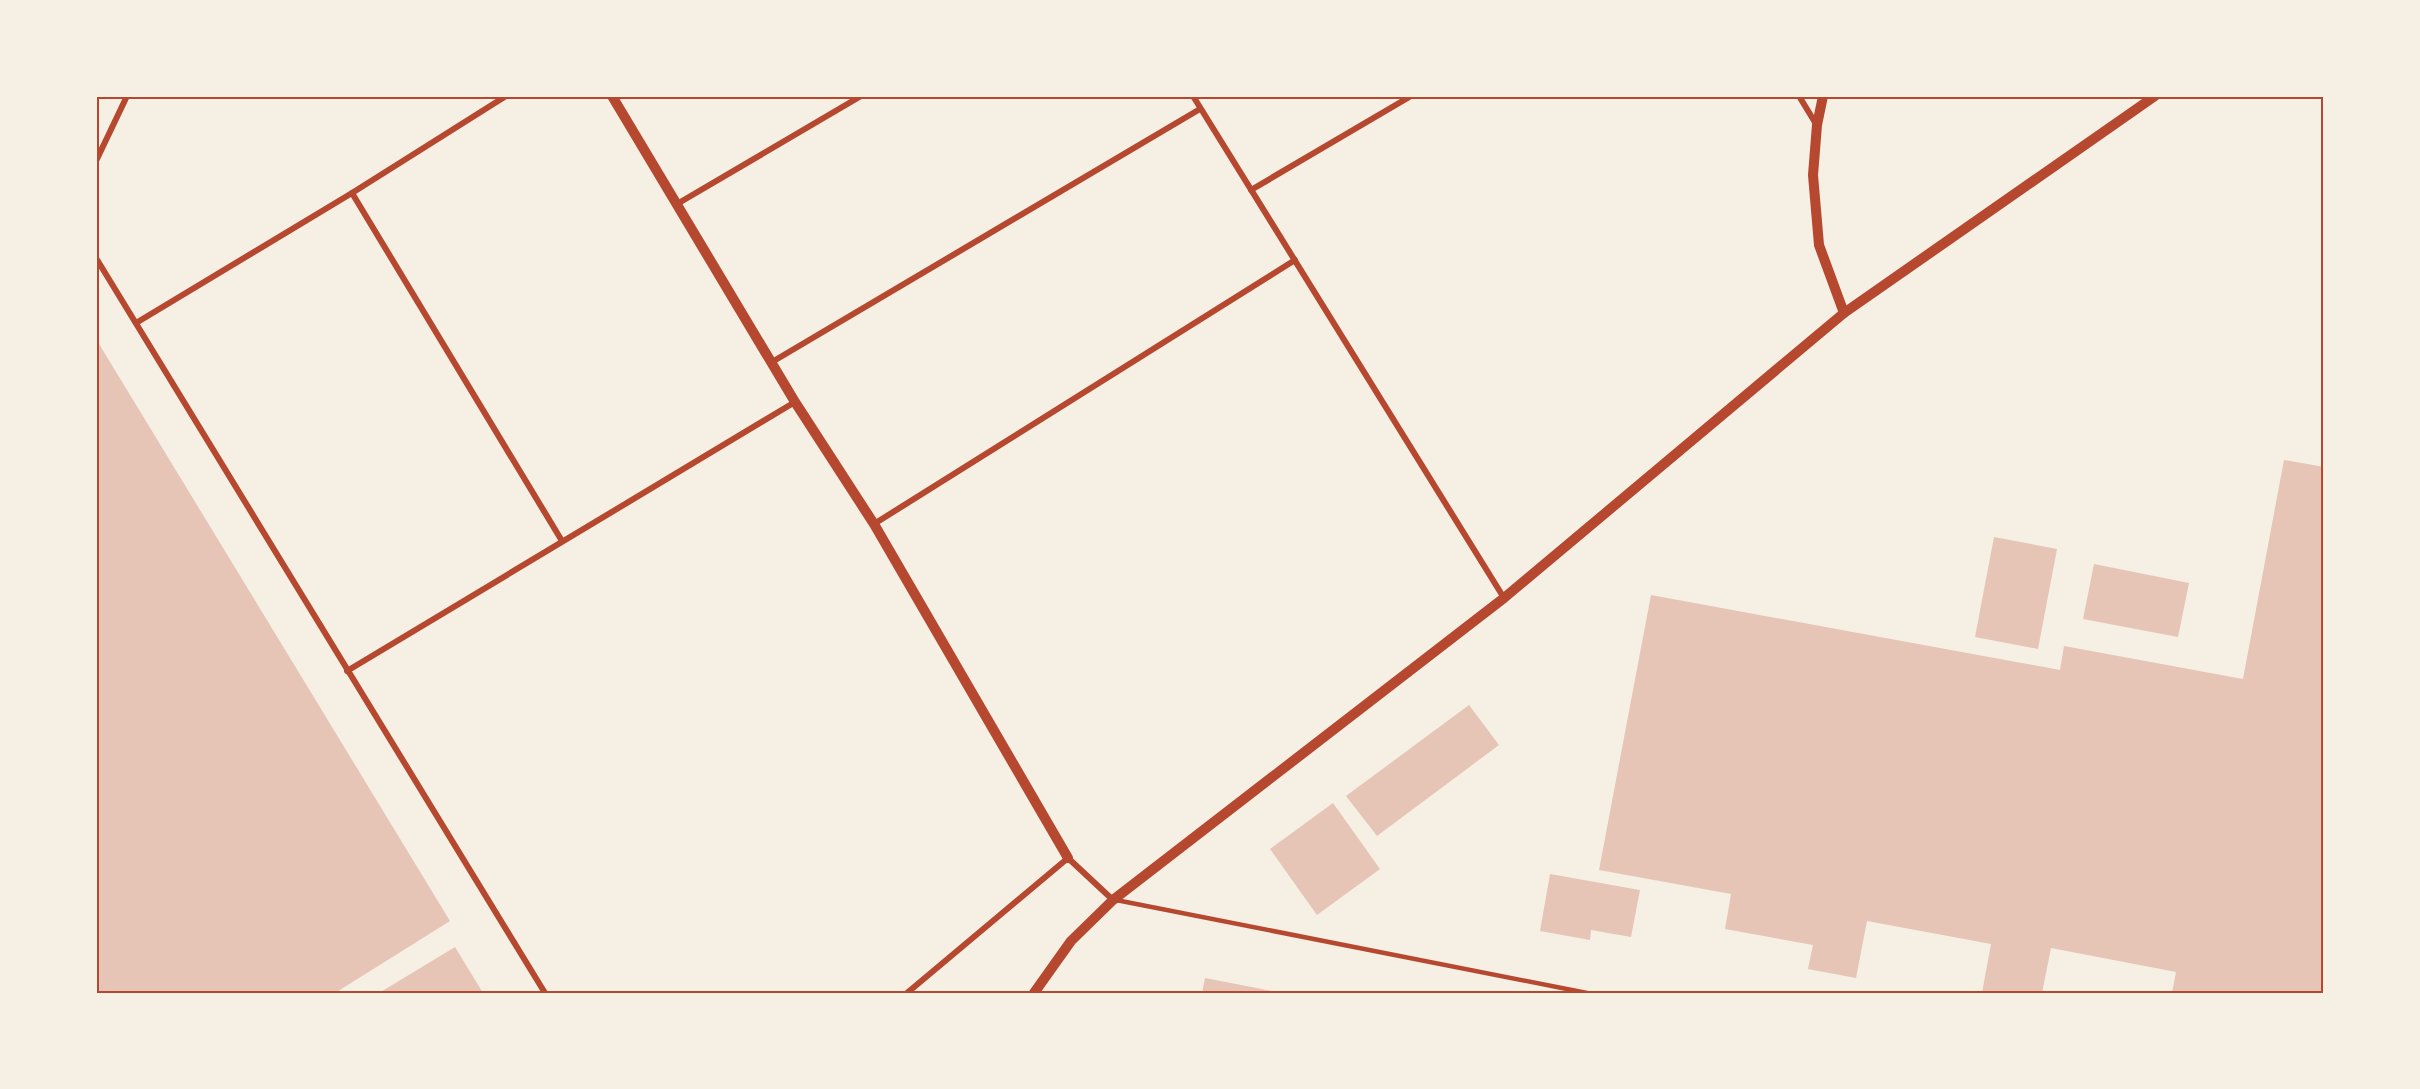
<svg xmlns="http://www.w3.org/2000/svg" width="2420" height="1089" font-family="Barlow,sans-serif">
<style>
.building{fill:#e6c5b7}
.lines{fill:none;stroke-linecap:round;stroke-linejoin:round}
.service{stroke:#b5482f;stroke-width:4.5}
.minor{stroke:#b5482f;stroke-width:6}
.tertiary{stroke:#b5482f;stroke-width:10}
.neatline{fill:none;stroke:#b5482f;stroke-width:2}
</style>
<rect width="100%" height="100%" fill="#f6efe4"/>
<!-- building -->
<g class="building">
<path d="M96,339L450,921L335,993H96Z"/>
<path d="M2284,460L2324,467V993H2172L2176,972L2051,948L2042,993H1982L1991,944L1867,921L1856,978L1808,969L1813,945L1725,929L1731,894L1599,870L1651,595L2060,670L2064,646L2243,679Z"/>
<path d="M1994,537L2057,549L2038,649L1975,637Z"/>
<path d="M2094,564L2189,583L2178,637L2083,619Z"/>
<path d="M1469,705L1499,745L1377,836L1346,796Z"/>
<path d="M1333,803L1380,869L1317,915L1270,849Z"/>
<path d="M1550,874L1640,890L1631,937L1591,930L1590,940L1540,931Z"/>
<path d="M455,947L483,993H379Z"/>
<path d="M1205,978L1277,992V993H1202Z"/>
</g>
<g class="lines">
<!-- service -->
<path class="service" d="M1116,900L1587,993"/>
<!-- minor -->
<g class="minor">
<path d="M1193,96L1504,598"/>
<path d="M1799,96L1816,124"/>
<path d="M96,161L127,96"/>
<path d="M1251,190L1411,96"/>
<path d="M352,193L562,541"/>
<path d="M677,204L861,96"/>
<path d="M96,258L545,993"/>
<path d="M136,323L352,193L506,96"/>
<path d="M772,362L1200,109"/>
<path d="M874,524L1295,260"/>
<path d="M347,671L795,402"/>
<path d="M907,993L1068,858L1113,900"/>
</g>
<!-- tertiary -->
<g class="tertiary">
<path d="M612,96L795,402L874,524L1068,858"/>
<path d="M1823,96L1817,125L1813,175L1819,245L1844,313"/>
<path d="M1034,993L1071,941L1113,900L1504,598L1844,313L2155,96"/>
</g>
</g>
<!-- border -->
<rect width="2420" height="1089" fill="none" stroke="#f6efe4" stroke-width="195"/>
<rect x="98" y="98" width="2224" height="894" class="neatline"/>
</svg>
